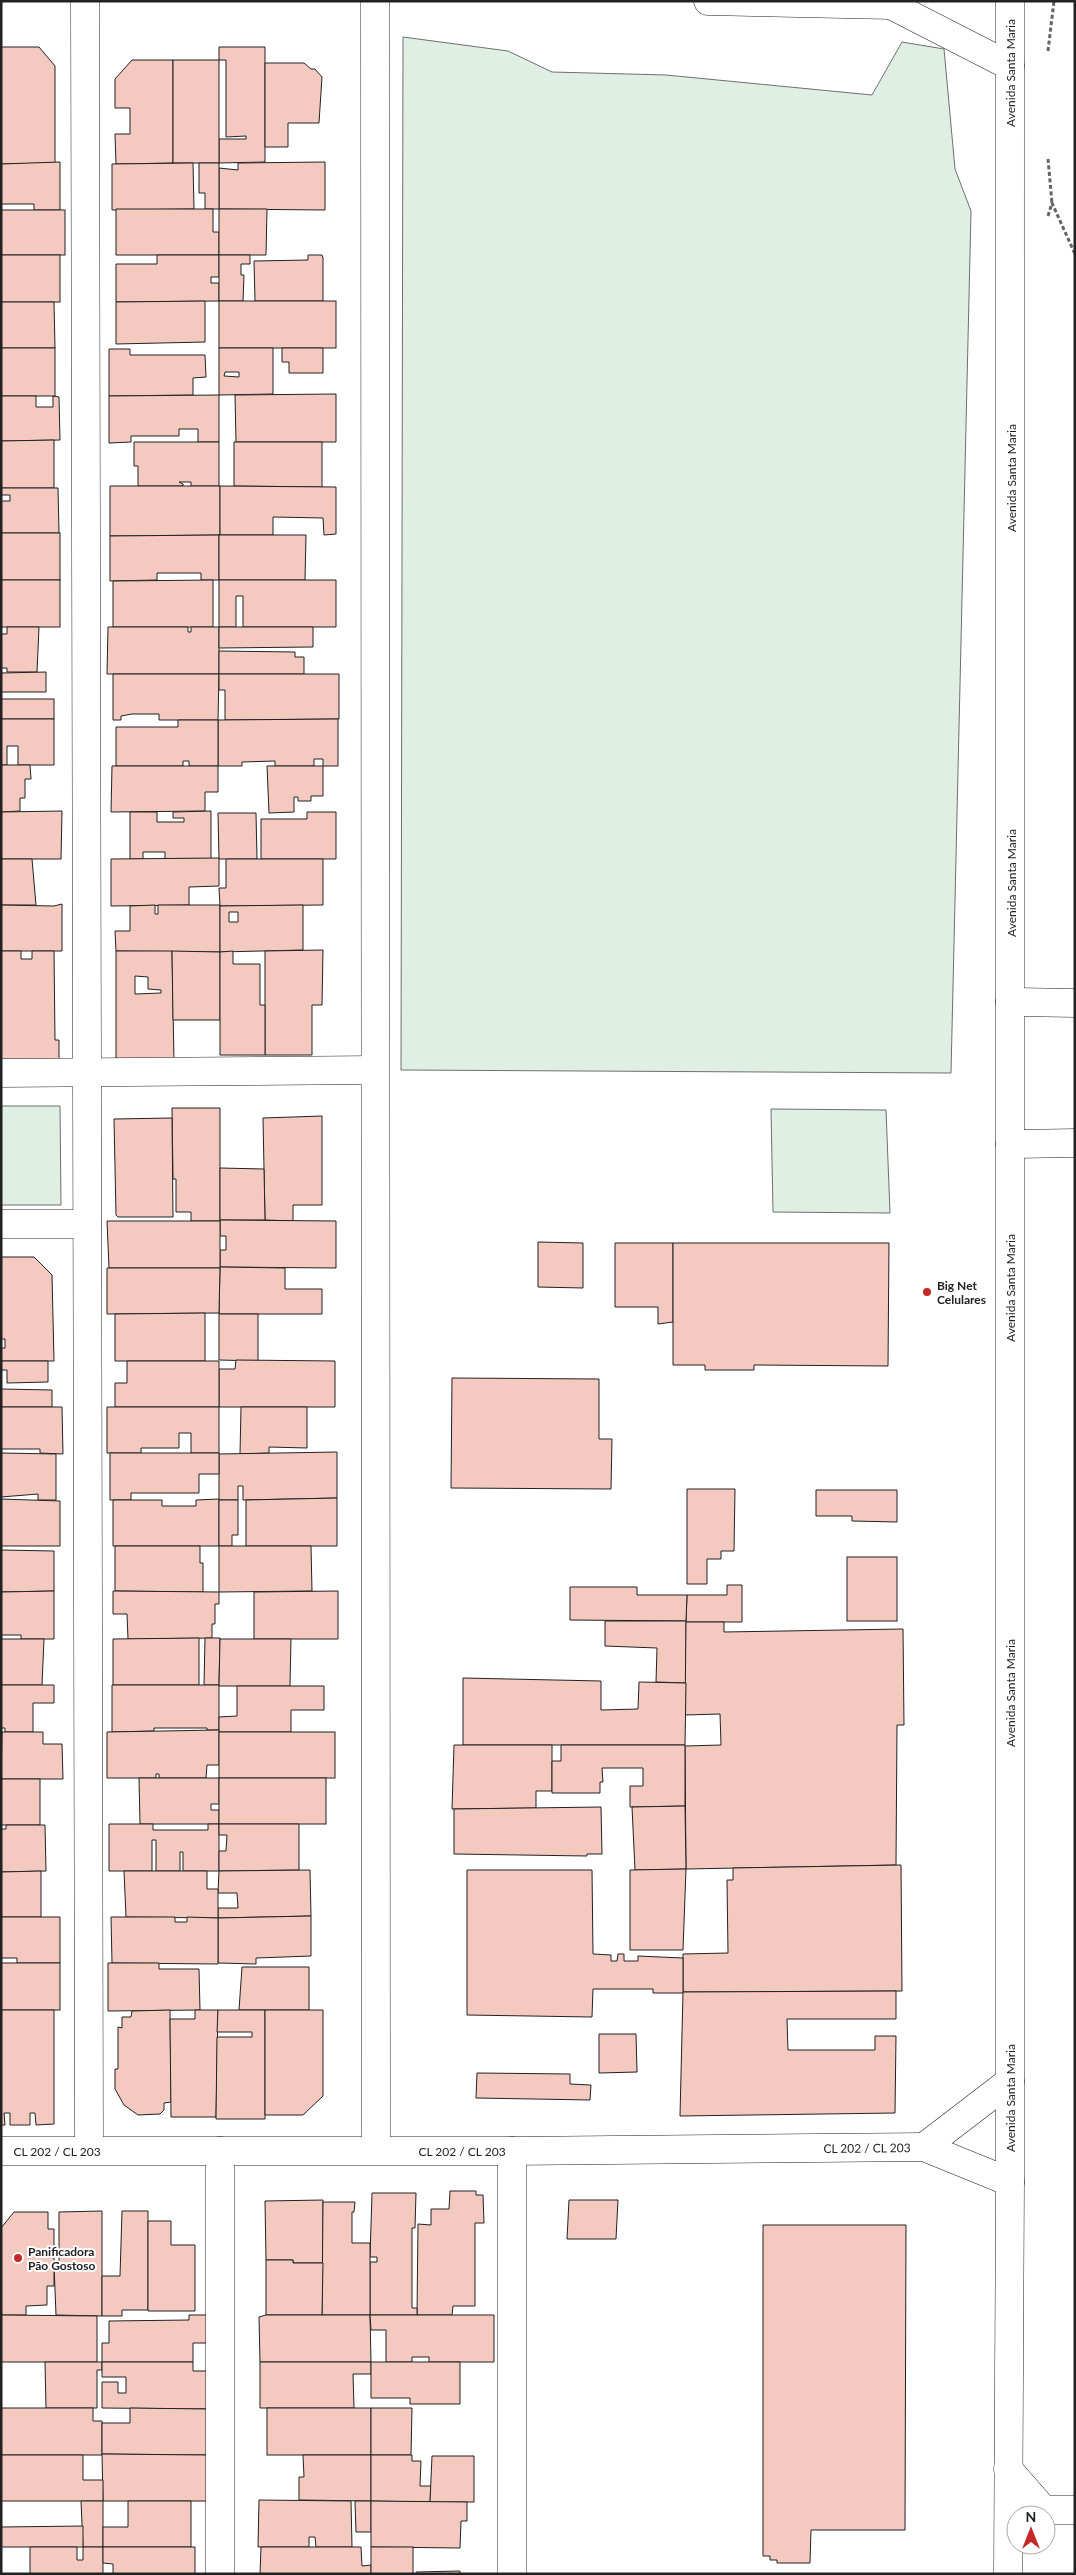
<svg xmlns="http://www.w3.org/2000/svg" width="1076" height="2575" font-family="Lato,sans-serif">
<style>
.green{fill:#e0efe3;stroke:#6f6f6f}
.building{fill:#f3c9c0;stroke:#222;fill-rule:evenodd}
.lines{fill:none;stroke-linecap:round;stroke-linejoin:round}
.minor-casing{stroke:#222;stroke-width:29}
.major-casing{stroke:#222;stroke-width:29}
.path{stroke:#646464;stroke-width:3;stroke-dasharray:4 2.5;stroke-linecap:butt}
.minor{stroke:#fff;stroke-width:28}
.major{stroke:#fff;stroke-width:28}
.poi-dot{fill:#c62828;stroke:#fff;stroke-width:2}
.labels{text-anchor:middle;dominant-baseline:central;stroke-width:4;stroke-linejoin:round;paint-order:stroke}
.street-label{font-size:12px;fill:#222;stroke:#fff}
.poi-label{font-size:12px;font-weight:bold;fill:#222;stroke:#fff;text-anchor:start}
</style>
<rect width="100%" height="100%" fill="#fff"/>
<!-- green -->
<g class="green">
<path d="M403,37L508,51L552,72L666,75L872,95L902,42L944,49L955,169L971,211L951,1073L401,1070Z"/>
<path d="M1,1106H60L61,1205H1Z"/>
<path d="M771,1109L886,1110L890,1213L773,1212Z"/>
</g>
<!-- building -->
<g class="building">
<path d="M1,47H39L55,66V163L1,164Z"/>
<path d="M219,47H265V162L219,163V139H246V136L226,137V60H219Z"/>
<path d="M132,60H173V163L116,164L115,134H130V108H115V79Z"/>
<rect x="173" y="60" width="46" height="103"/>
<path d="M265,63H304L311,69H315L322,77L319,123H288V147H265Z"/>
<path d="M60,162V210H34V204H1V164Z"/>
<path d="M325,162V210L219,209V168L238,170V163Z"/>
<path d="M193,163L194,209L112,210V164Z"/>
<path d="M199,163H219V209H205V193H199Z"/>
<path d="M116,209H213V232H219V255H116Z"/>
<path d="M219,209H267L266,255H219Z"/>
<rect x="1" y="210" width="64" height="45"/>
<rect x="1" y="255" width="59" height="47"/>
<path d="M157,255H219V277H211V283H219V301L116,302V264H157Z"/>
<path d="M219,255H250V264H241V275H244L243,301H219Z"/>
<path d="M308,255H322L323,258V301H255L254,261L308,260Z"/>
<path d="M205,301V342L116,344V302Z"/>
<rect x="219" y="301" width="117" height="47"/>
<path d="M1,302H54L55,348H1Z"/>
<rect x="1" y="348" width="54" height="48"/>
<path d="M219,348H273V394L219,395ZM225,372H239V377L224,376Z"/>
<path d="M282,348H323V373H289V362H282Z"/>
<path d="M109,349H130V355H205L206,377L193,378V395L109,396Z"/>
<path d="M336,394V442H236L235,395Z"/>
<path d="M219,395V442H198V429H179V436H131V442L109,443V396Z"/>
<path d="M1,396H36V407H53V396L59,397L60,440L1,441Z"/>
<path d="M54,440V488H1V441Z"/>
<path d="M134,442H219V486H191V482H179L183,484V486H138V466H134Z"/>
<path d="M234,442H322V487L234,486Z"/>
<path d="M110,486H220V535L110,536Z"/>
<path d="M220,486L336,487V534L324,535L323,518L273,517V535H220Z"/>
<path d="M1,488H58L59,533H1V501H10V495H1Z"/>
<rect x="1" y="533" width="59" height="47"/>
<path d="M219,535V580H201V573H157V580L110,581V536Z"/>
<path d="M219,535H306L305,580H219Z"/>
<rect x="1" y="580" width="59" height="47"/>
<path d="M213,580V627H113V581Z"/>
<path d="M219,580H336V627H243V596H236V627H219Z"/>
<path d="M7,627H39L37,672H7V668H1V634H7Z"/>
<path d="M108,627H188V632H191V627H219V674H107Z"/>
<path d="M219,627H313V647L219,648Z"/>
<path d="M219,651L295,652V657H304V674H219Z"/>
<path d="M46,672V692H1V673Z"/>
<path d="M113,674H219L218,720H159V714H132L121,716V720H113Z"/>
<path d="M219,674H339V719L225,720V690H219Z"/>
<rect x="1" y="699" width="53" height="20"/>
<path d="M1,719H54V765H18V746H7V765H1Z"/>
<path d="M338,719V766H323V759H314V766H275V761L242,762V766H218V720Z"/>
<path d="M178,720H218V766H189V761H183V766H116V727H178Z"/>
<path d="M1,765H30L31,779H25V798H20V811L1,812Z"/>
<path d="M112,766H218V792H205V811L111,812Z"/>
<path d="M267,766H323V796H311V801H298V797H294V812L269,813Z"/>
<path d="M62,811L61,859H1V812Z"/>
<path d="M211,811V859H165V852H143V859H130V812H157V822H184V818H173V812Z"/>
<path d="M307,812H336V859H261V819H307Z"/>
<path d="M218,813H256L257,859H219Z"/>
<path d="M219,858V886L189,887V905L111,906V859Z"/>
<path d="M1,859H32L36,905H1Z"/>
<path d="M226,859H323V905L220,906L219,888H226Z"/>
<path d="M62,904V951H1V905L54,906Z"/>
<path d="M155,905V914H158V905H220V952L116,951L115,931H130V906Z"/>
<path d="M303,905V950L220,952V906ZM229,912H238V922H229Z"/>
<path d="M323,950L322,1005H312V1055H265V951Z"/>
<path d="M1,951H21V959H32V951H54L55,1040H59V1061H1Z"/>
<path d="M116,951H172L174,1062H116ZM135,976L148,977V989L161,990V993L135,994Z"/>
<path d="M172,951L220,952V1020H173Z"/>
<path d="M233,951V964H260V1005H265V1055H220V952Z"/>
<path d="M172,1108H220V1221H191V1212H176V1179H173Z"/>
<path d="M322,1116V1205H293V1221L265,1220L263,1118Z"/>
<path d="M172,1118L173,1217H118L116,1215L114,1119Z"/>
<path d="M220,1168L264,1169L265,1220H220Z"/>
<path d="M220,1220L336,1221V1268L220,1267V1250H226V1236H220Z"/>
<path d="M107,1221H220V1268H109Z"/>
<path d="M538,1242L583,1243V1288L538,1287Z"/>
<path d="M615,1243H673V1322L658,1324V1307H615Z"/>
<path d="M673,1243H889L888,1366L754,1365V1370H705V1365H673Z"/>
<path d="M1,1257H34L52,1275L54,1361H1V1348H5V1339H1Z"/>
<path d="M220,1267L285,1268V1289H322V1314H219Z"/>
<path d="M107,1268H220L219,1313L107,1314Z"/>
<path d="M205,1313V1361H115V1314Z"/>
<path d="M219,1314H258V1361L219,1360Z"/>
<path d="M236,1360L335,1361V1407H219V1369H235Z"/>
<path d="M1,1361H48V1382L7,1383V1370H1Z"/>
<path d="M127,1361H219V1407H115V1383H127Z"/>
<path d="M452,1378L599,1379V1439H612L611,1489L451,1488Z"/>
<path d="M1,1389L52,1390V1407H1Z"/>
<path d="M1,1407H62L63,1454L40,1453V1449H1Z"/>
<path d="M107,1407H219V1453H191V1433H179V1448H141V1453H107Z"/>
<path d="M241,1407H307V1448L269,1447V1453L240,1454Z"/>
<path d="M337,1452V1498L243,1500V1486H238V1500H219V1454Z"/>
<path d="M1,1453L56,1454V1500H38V1494L1,1497Z"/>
<path d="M110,1453H219V1474H199V1493H131V1500H110Z"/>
<path d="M687,1489H735L734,1551H721V1559H707V1584H687Z"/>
<path d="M816,1490H897V1522L852,1521V1516H816Z"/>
<path d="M337,1498V1546H246V1500Z"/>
<path d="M1,1499L60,1501V1546H1Z"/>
<path d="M219,1499V1546H113V1500H162V1506H196V1500Z"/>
<path d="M219,1500H238V1535H232V1546H219Z"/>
<path d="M115,1546H200V1563H203V1592L115,1591Z"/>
<path d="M219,1546H311L312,1591L219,1592Z"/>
<path d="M1,1550L54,1551V1591L1,1592Z"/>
<rect x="847" y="1557" width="50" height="64"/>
<path d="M727,1585H742V1622H686L687,1595H727Z"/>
<path d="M570,1587H637V1595H687L686,1621L570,1620Z"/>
<path d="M54,1591V1639H21V1635H1V1592Z"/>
<path d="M113,1591L219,1592V1604H215V1624H212V1638L128,1639L127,1614H113Z"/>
<path d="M338,1591V1639H254V1592Z"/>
<path d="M605,1621H686V1683L656,1682L657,1648L605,1646Z"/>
<path d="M686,1622H724V1632L903,1629L904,1725H897L896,1865L686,1869L685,1746L721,1745L720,1714L685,1715Z"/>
<path d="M199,1638V1685H113V1639Z"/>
<path d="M205,1638H220L219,1685H204Z"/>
<path d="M1,1639H44L42,1685H1Z"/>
<path d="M220,1639H291L290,1686H219Z"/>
<path d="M463,1678L601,1681V1710L638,1709L639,1682L686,1683L685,1745H463Z"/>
<path d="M1,1685H54V1703H33V1732H5V1728H1Z"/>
<path d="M112,1685H219V1730H207V1728H154V1731L112,1732Z"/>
<path d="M237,1686H324V1710H291V1732H219V1717L237,1716Z"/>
<path d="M219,1730V1765H207L206,1778H159V1774H156V1778H107V1732Z"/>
<path d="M2,1732H43V1744H62L63,1779H1Z"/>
<rect x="219" y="1732" width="116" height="46"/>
<path d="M454,1745H552V1791H536V1808L452,1809Z"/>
<path d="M561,1745H685V1806L630,1807V1786H643V1768H602L603,1782H600V1793H552V1761H561Z"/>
<path d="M139,1778H219V1804H211V1810H219V1824H140Z"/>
<rect x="219" y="1778" width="107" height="46"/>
<rect x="1" y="1779" width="39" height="46"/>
<path d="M685,1806L686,1869L635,1870L632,1807Z"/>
<path d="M601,1807L602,1854H587V1856L454,1854V1809Z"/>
<path d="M109,1824H153V1830H208V1824H219V1871H183V1852H180V1871H156V1840H152V1871H109Z"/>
<path d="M219,1824H299V1870L219,1871V1851H226L227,1835H219Z"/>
<path d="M6,1825H45L46,1871L1,1872V1829H6Z"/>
<path d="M901,1865L902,1991L683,1992V1954L728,1953L727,1880H733V1868Z"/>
<path d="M686,1869L683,1950H630V1870Z"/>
<path d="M310,1870L311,1916L218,1918V1908H238L237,1893H218L219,1871Z"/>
<path d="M467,1870H592L593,1954L611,1955V1961H617L618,1954H624V1961H638V1956L683,1958V1993H653V1989H593L592,2017L467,2015Z"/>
<path d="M41,1871V1917H1V1872Z"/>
<path d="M124,1871H207V1889H218V1918L126,1917Z"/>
<path d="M311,1916V1956L256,1958V1964L218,1963V1918Z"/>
<path d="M1,1917H60V1963H17V1958H1Z"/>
<path d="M111,1917H175V1922H187V1917L218,1918V1964L112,1963Z"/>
<rect x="1" y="1963" width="59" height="47"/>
<path d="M108,1963H159V1969H199L200,2010L108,2011Z"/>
<path d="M242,1967H309V2010H239Z"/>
<path d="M896,1991V2019H787L788,2050H875V2036H896L895,2113L680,2116L683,1992Z"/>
<path d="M1,2010H54V2124L36,2125L35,2113H30V2125H10V2113H4L5,2125H1Z"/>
<path d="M170,2010L171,2102L164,2103V2110L160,2114L138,2115L124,2105L115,2089V2069H118V2027L122,2028V2017H131L132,2011Z"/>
<path d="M195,2010H218L216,2117H171L170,2019H195Z"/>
<path d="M218,2010H265V2119H216L217,2037H252V2032H217Z"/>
<path d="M265,2010H323V2096L303,2115H265Z"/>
<path d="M599,2034H636L637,2072L599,2073Z"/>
<path d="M477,2073L570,2074V2084L591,2085L590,2100L476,2098Z"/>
<path d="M450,2191H476V2195H483L484,2223H475V2306H453L452,2315H417L418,2224L431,2225V2209H449Z"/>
<path d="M372,2193H416L415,2228H412V2308H417V2315H370V2262H377V2257H370Z"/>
<path d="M323,2200V2263H293V2260H266L265,2201Z"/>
<path d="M569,2200H618L616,2239H567Z"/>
<path d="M323,2202H355L354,2212H352V2243H370V2315H322Z"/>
<path d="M102,2211V2316L56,2315L54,2265H59V2212Z"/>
<path d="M122,2211H148V2310H122V2316H102V2276H120Z"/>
<path d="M14,2212H48V2229H54V2286H47V2305L26,2306V2315H1V2228Z"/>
<path d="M148,2221H171V2245H195V2311H148Z"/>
<path d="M763,2225H906L905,2530H811L810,2563H777V2560H770V2556H763Z"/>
<path d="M266,2260H293V2263H323L322,2315H266Z"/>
<path d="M1,2315L97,2316V2362H1Z"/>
<path d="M189,2315H208V2343H193V2362H102V2343H109V2321L189,2320Z"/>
<path d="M266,2315H370L371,2362H260L259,2317Z"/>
<path d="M370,2315H494V2362H429V2357H412V2362H386V2330H371Z"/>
<path d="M45,2362H102V2370H97V2408H46Z"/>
<path d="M102,2362H193V2371H213V2409L102,2408V2382H118V2393H126V2377H102Z"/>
<path d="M260,2362H371V2374H353L354,2408H260Z"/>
<path d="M371,2362H460V2404H410V2398H371Z"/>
<path d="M1,2408H93V2421H102V2455H1Z"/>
<path d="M130,2408L207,2409V2455L102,2454V2423H130Z"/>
<rect x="267" y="2408" width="104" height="47"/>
<path d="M371,2408H412L411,2455H371Z"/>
<path d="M102,2454L207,2455V2501H103Z"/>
<path d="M1,2455H83V2480H103V2501H1Z"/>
<path d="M303,2455H371V2501L299,2500V2477H304Z"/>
<path d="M371,2455H412V2461H421L420,2486H431L430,2502L371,2501Z"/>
<path d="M432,2456H474V2502H430Z"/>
<path d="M259,2500L351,2501L352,2547H316L315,2537H309V2547H258Z"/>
<path d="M81,2501H103V2547H83Z"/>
<path d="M128,2501H191V2547H103V2527H128Z"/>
<path d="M355,2501H371V2532H356Z"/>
<path d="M371,2501L467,2502V2521H461L460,2548L371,2547Z"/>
<path d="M83,2526V2547H1V2527Z"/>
<path d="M30,2547H77V2560H83V2547H103V2574H30Z"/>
<path d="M103,2547H195V2574H113V2564L103,2563Z"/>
<path d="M261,2547H361L362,2566L371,2565V2574H260Z"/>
<rect x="371" y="2547" width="42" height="27"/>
<path d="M460,2571V2574H417L416,2572Z"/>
</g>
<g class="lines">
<defs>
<g id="minor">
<path d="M85,1L89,2149"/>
<path d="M375,1L376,2149"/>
<path d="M708,1L891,5L900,1"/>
<path d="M891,5L1010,66"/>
<path d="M1,1073L375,1070"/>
<path d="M1,1224H87"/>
<path d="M924,2147L1010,2081"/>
<path id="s1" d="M1,2151H512L924,2147L1010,2182"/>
<path d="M512,2151V2574"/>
<path d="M220,2574V2151"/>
</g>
<g id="major">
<path d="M1010,1002L1075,1003"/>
<path d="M1010,1144L1075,1143"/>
<path d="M1008,2469L1044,2510H1075"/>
<path d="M1008,2574L1010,2182V1"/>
</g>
</defs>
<!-- minor casing -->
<use href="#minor" class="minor-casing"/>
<!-- major casing -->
<use href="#major" class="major-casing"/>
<!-- path -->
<g class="path">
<path d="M1048,51L1054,1"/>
<path d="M1048,159L1052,203"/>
<path d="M1048,216L1052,203L1075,254"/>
</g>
<!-- minor -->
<use href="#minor" class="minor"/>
<!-- major -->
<use href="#major" class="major"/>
</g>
<!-- markers -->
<g class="poi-dot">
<circle cx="927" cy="1292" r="5"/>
<circle cx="18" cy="2258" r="5"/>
</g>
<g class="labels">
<!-- street labels -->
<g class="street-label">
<text transform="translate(1010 73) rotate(-90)">Avenida Santa Maria</text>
<text transform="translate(1011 478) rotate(-90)">Avenida Santa Maria</text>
<text transform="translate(1011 883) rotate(-90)">Avenida Santa Maria</text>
<text transform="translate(1010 1288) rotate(-90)">Avenida Santa Maria</text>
<text transform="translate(1010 1693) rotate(-90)">Avenida Santa Maria</text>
<text transform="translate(1010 2098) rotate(-90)">Avenida Santa Maria</text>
<text stroke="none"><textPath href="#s1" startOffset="866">CL 202 / CL 203</textPath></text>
<text stroke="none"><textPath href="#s1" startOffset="56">CL 202 / CL 203</textPath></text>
<text stroke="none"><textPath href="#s1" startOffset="461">CL 202 / CL 203</textPath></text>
</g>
<!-- poi labels -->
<g class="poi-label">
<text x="937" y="1285">Big Net<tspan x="937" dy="14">Celulares</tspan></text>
<text x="28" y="2251">Panificadora<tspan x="28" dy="14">Pão Gostoso</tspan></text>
</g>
</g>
<!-- border -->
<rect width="1076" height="2575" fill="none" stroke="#222222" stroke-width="5"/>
<!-- north arrow -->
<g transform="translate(1031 2530)"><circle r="24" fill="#ffffff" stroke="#a7a7a7"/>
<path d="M0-4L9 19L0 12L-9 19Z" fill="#c62828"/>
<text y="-8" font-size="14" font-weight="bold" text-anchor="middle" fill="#222222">N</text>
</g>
</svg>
